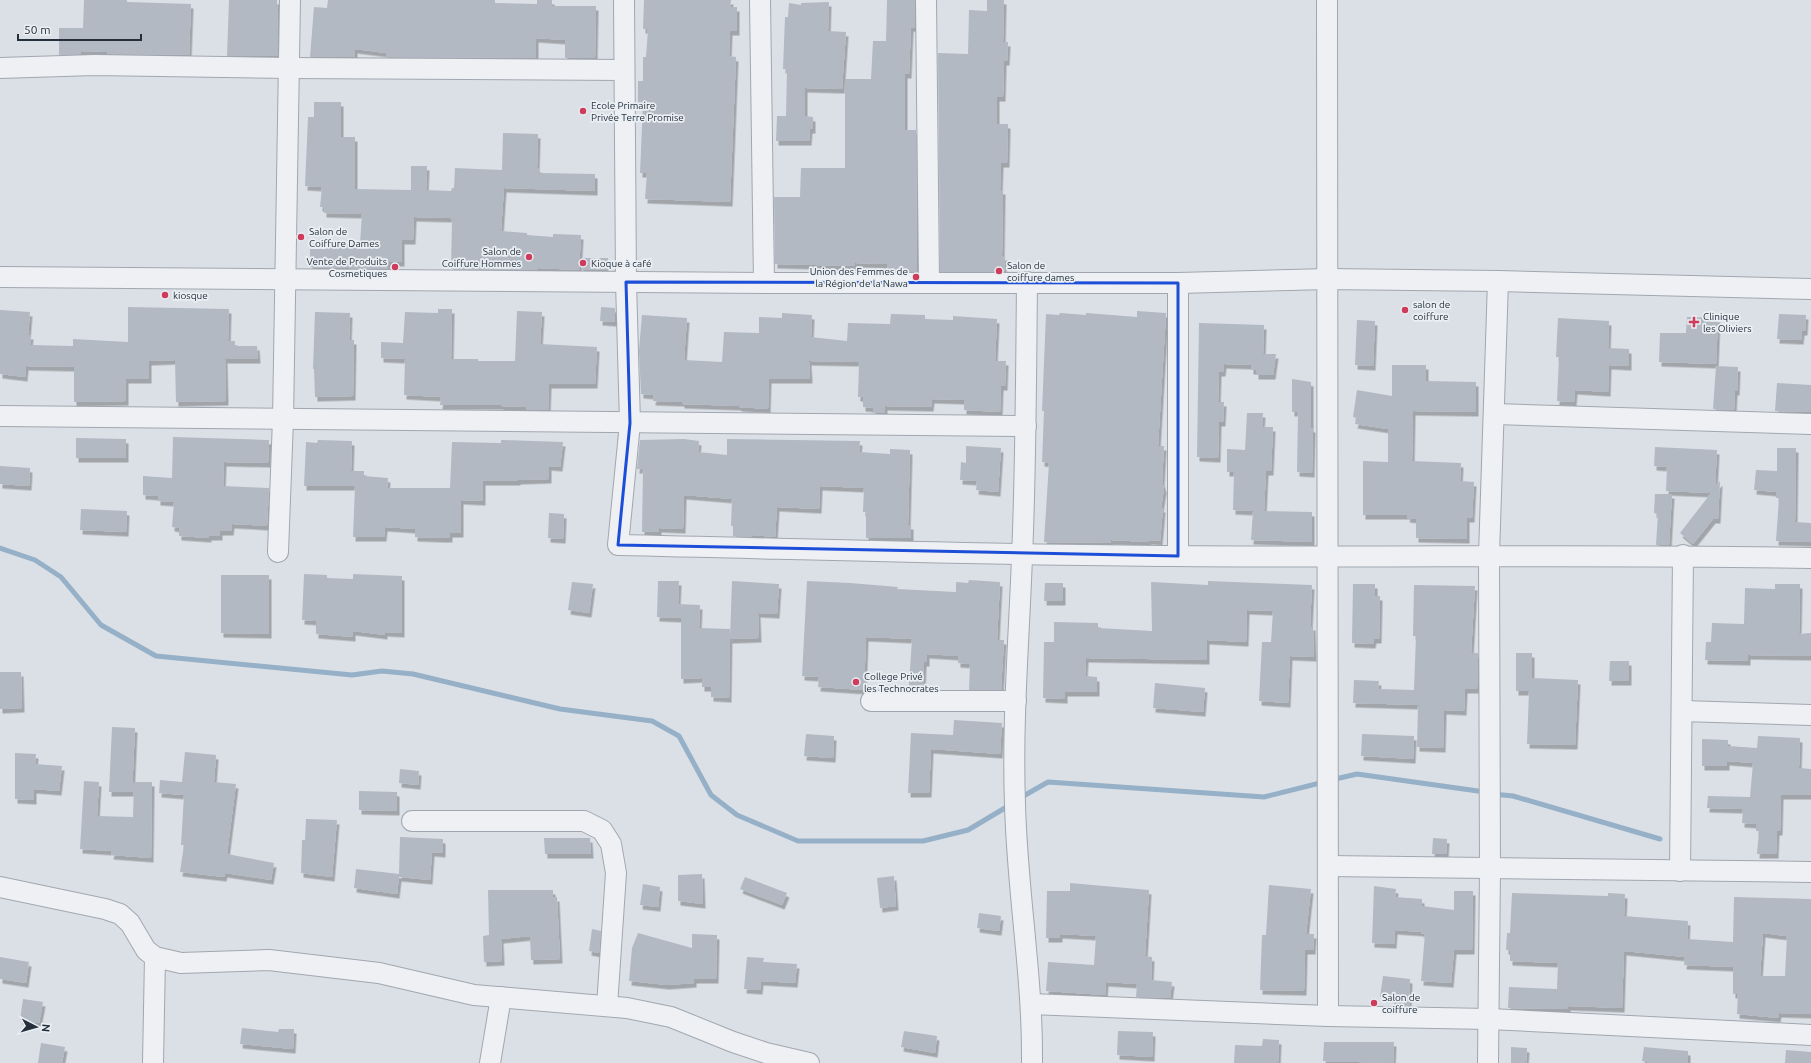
<svg xmlns="http://www.w3.org/2000/svg" width="1811" height="1063" font-family="Ubuntu,sans-serif">
<style>
.lines{fill:none;stroke-linecap:round;stroke-linejoin:round}
.stream{stroke:#95b0c7;stroke-width:5}
.building{fill:#b2b9c3;fill-rule:evenodd;filter:url(#shadow)}
.minor-casing{stroke:#a1a7b0;stroke-width:22}
.minor{stroke:#eef0f4;stroke-width:20}
.marked{fill:none;stroke:#1d4ed8;stroke-width:3;stroke-linejoin:round}
.poi-dot{fill:#cf3b5b;stroke:#eaeff4;stroke-width:1.5}
.labels{text-anchor:middle;dominant-baseline:central;stroke-width:3.5;stroke-linejoin:round;paint-order:stroke}
.poi-label{font-size:10px;fill:#252f3c;stroke:#eaeff4;text-anchor:start}
</style>
<defs>
<filter id="shadow"><feDropShadow dx="2.5" dy="4.5" stdDeviation="0" flood-color="#0004"/></filter>
</defs>
<rect width="100%" height="100%" fill="#dbe0e6"/>
<g class="lines">
<!-- stream -->
<g class="stream">
<path d="M0,548L35,560L61,577L101,625L156,656L352,675L382,671L413,674L560,709L652,721L679,736L711,795L737,815L798,841H923L968,830L1010,805"/>
<path d="M1331,780L1357,774L1485,792"/>
<path d="M1493,794L1513,796L1660,839"/>
<path d="M1020,798L1048,782L1264,797L1324,782"/>
</g>
</g>
<!-- building -->
<g class="building">
<path d="M84,0H127V2L191,4L189,55L107,54V52L81,51V54L59,55V28H83Z"/>
<path d="M229,0H277L278,56H227Z"/>
<path d="M328,0H495V3L537,4V0H552V6H596L595,58H565V40L536,38V58L386,57V53L355,49V57H310L314,7L327,8Z"/>
<path d="M644,0H731L730,7H737V31H730L729,56L736,57L730,202L645,199L647,173H640L643,103H638V81H643V57H646L648,29H643Z"/>
<path d="M887,0H915V28L911,27L909,74H905V130H916L917,272H887L888,264L855,263V266L775,264L774,197H800L801,168H845V79H871L873,41H886Z"/>
<path d="M987,0H1004L1003,42H1008L1007,61H1004L1003,97H997V124H1008L1007,163H1001L1000,190H1003L1002,256H1005L1004,272H940L938,53L968,54L969,10L987,11Z"/>
<path d="M829,2L828,31L846,32L842,89L805,88V116L813,117V129H810L809,141H776L777,116H786L787,69H783L785,17H788L789,3L801,5V3Z"/>
<path d="M314,102H341V137H355V189L411,190V166H427L426,190L451,191L452,188H454L455,168L502,170L503,133L538,134L537,168H539V173L595,174V191L504,188L501,231L527,233V235L553,237V234L581,235L579,270L538,268V270L451,269L452,219L450,218L414,217L413,240H402V262H388L387,269L310,267V249H326V243L360,244L362,214L324,213V207H320L322,187L305,186L308,117H314Z"/>
<path d="M581,258H608L609,270H581Z"/>
<path d="M128,307L229,309L228,341H235V346H257L258,359H225L226,401L176,402L175,360L149,361V379H126V401L74,402V367L26,366L25,377L0,374V310L30,312L28,335H31L30,345L73,346V339L128,342Z"/>
<path d="M601,307L615,308V322L600,321Z"/>
<path d="M438,309H452L451,359H478V361H515L517,311L542,312L540,344L597,347L595,384H549L548,410H526V407L501,406V405H440L441,397L404,395L405,359L381,358V342L403,343L405,312L438,313Z"/>
<path d="M1137,311L1166,313L1158,446H1164L1162,481L1164,489L1161,508H1163L1160,541L1149,540L1148,542L1111,540L1110,543L1044,542L1049,463L1042,462L1044,411H1042L1046,314L1059,315L1060,313L1086,315V313L1137,317Z"/>
<path d="M315,312L350,313L349,340H354L353,396L315,397L314,369H313Z"/>
<path d="M782,313L812,315L811,337L847,341L848,323L890,324L891,314L925,315V319L953,320V316L997,319L995,361H1006L1005,386H1001L1000,412L964,410V400L932,399L931,407L885,406V413H873V408L863,407V397H858L859,362L809,361L810,379H769L768,409L739,407V406L682,404V402L653,401L654,395L641,394L639,350L642,315L687,318L684,360L722,362L724,332L759,333V317L782,318Z"/>
<path d="M1779,314L1806,315L1805,331H1802L1801,340L1777,339Z"/>
<path d="M1687,317L1718,318L1716,364L1659,362L1660,333H1686Z"/>
<path d="M1558,318L1609,321L1608,348L1629,349V366L1609,365L1608,392L1575,390L1574,402L1557,401L1559,357H1556Z"/>
<path d="M1357,320L1375,321L1373,366L1355,365Z"/>
<path d="M1199,323L1264,325L1263,354H1276L1273,375H1256V370H1251V365L1224,364L1223,372H1219L1218,402H1224L1223,422H1219L1218,458L1197,457Z"/>
<path d="M1392,365H1426V381L1476,382V412L1413,411L1412,461L1461,463L1460,481L1474,482L1472,518H1467V539L1416,538V519L1407,518L1408,515H1363V461L1388,462V429L1355,424L1357,418L1353,417L1357,390L1392,396Z"/>
<path d="M1716,366L1738,367L1737,391H1735L1734,410L1713,409Z"/>
<path d="M1292,379L1311,382V428H1313L1312,473L1297,472L1298,412H1292Z"/>
<path d="M1777,383L1811,385V412L1775,411Z"/>
<path d="M1247,413H1263L1262,427H1273L1271,471H1266L1264,511L1312,512V542L1251,540L1253,511L1233,510L1234,472H1227V449L1245,450Z"/>
<path d="M173,437L269,440L268,463L224,462L223,486L269,488L267,526L232,524L231,531H220V536H209V538L179,536V528L172,527L174,502L158,501V496L143,495V476L172,478Z"/>
<path d="M76,438L126,439V458H76Z"/>
<path d="M684,439L699,441L698,452L727,455V439L860,441L859,452L890,454V449L910,450L908,525H911V538H866V512H863L864,488L820,486L819,509L777,507L775,537L752,535L751,537L733,536V526H731L732,499L684,495L683,529L659,528V532H642L643,469H637L640,440Z"/>
<path d="M318,440L352,441L351,471H364V476L388,478L387,488H450L452,442L501,443V440L563,442L560,467L549,466V479L518,480V481H483V501L461,500V533H450V538H442L415,537V529L385,527L384,537H353L355,486H304L306,442L317,443Z"/>
<path d="M966,446L1001,448L998,492L976,490L977,481L960,480L961,462L966,463Z"/>
<path d="M1655,447L1717,450L1715,487L1720,481L1718,519H1713L1693,544L1680,533L1711,493L1666,491L1667,467L1654,466Z"/>
<path d="M1777,448H1796L1795,522L1811,523V542L1776,541L1779,498H1776V492L1754,490L1756,470L1777,471Z"/>
<path d="M0,466L30,468L29,486L0,484Z"/>
<path d="M1655,494H1672L1669,545H1656L1658,514L1654,513Z"/>
<path d="M81,509L127,511L126,532L80,530Z"/>
<path d="M549,513L564,514L563,539L548,538Z"/>
<path d="M304,574L327,575V578L353,579V574L402,576V633L385,632V635L353,631V637L316,634V621L302,620Z"/>
<path d="M221,575H269V634L221,633Z"/>
<path d="M969,580L1000,582L997,640H1004L1001,690H969L970,664L958,663V656L927,654V662H924L923,686L909,685L912,639L866,637L864,690L818,687L819,677L802,676L807,581L850,583L898,587L897,589L956,592V582L968,583Z"/>
<path d="M658,581H679L678,604L700,605L699,628L730,629L729,698L711,697V687H702V678L681,679V618L657,617Z"/>
<path d="M732,581L779,584L777,614L758,613L759,638L730,639Z"/>
<path d="M1208,581L1312,585L1310,626H1313L1314,657L1290,656L1288,703L1259,701L1262,642H1271L1273,611L1247,610L1246,642L1207,640V660L1086,658L1085,676L1097,677V692H1065V699L1043,698L1044,642H1054V622L1098,623V628L1152,631L1151,582L1208,585Z"/>
<path d="M572,582L593,584L589,613L568,610Z"/>
<path d="M1045,583H1063V601H1044Z"/>
<path d="M1353,584H1375V596H1380L1379,639H1374L1373,644L1352,643Z"/>
<path d="M1775,584H1800L1799,634L1811,633V656L1748,655V661L1705,660L1706,642H1711L1712,623L1744,624L1745,588L1775,589Z"/>
<path d="M1414,585L1475,586L1471,653H1478L1477,689H1465L1464,711L1444,710L1443,748L1417,747L1418,705L1353,703L1354,680L1379,681L1378,689L1414,690L1416,636H1413Z"/>
<path d="M1516,653H1532V678L1578,680L1575,745L1527,744L1529,691H1516Z"/>
<path d="M1610,661H1629V681H1609Z"/>
<path d="M0,672H21L22,708L0,709Z"/>
<path d="M1155,683L1205,688L1203,712L1153,708Z"/>
<path d="M954,720L1002,723L1000,754L931,749L929,793H908L911,733L953,735Z"/>
<path d="M112,727L135,728L132,792H109Z"/>
<path d="M806,734L834,736L833,758L804,756Z"/>
<path d="M1362,734L1414,736L1413,759L1361,756Z"/>
<path d="M1758,736L1800,738L1799,768L1811,769V795H1781L1780,831H1777L1776,854H1757L1759,831H1756V824L1742,823L1743,809L1707,808L1708,796L1750,797L1753,763L1727,761V766H1702V739L1728,740V746L1757,748Z"/>
<path d="M185,752L216,755L214,782L236,784L227,854L274,863L271,880L225,873L224,877L180,872L184,845H181L184,795L159,793L160,780L182,782Z"/>
<path d="M15,753L36,754L35,764L62,766L59,791L34,789V800L15,799Z"/>
<path d="M400,769L419,771L418,785L399,783Z"/>
<path d="M84,781L99,782L97,816L133,817L134,782H152L151,858L111,855L112,851L80,849Z"/>
<path d="M359,791L397,792V811L359,810Z"/>
<path d="M306,819L337,820L332,877L301,873L302,840H305Z"/>
<path d="M400,837L443,839V853L432,852L430,880L399,877L397,894L354,888L356,869L399,874Z"/>
<path d="M544,838H590L591,854H545Z"/>
<path d="M1433,838L1447,839L1446,854H1432Z"/>
<path d="M702,874L703,904L678,901V875Z"/>
<path d="M894,876L896,906L880,908L877,878Z"/>
<path d="M745,877L787,893L782,905L740,889Z"/>
<path d="M1070,883L1149,890L1145,956L1152,957L1151,980L1172,982L1170,998L1136,997L1137,984L1106,982L1105,995L1046,991L1048,962L1094,965L1096,936L1060,934V938H1046L1047,891H1070Z"/>
<path d="M643,884L660,887L658,907L640,905Z"/>
<path d="M1269,885L1311,889L1306,934H1314L1313,950H1305L1304,991L1260,990L1262,935H1266Z"/>
<path d="M1374,886L1396,889L1395,897L1422,899V906L1454,910V891H1473L1472,950H1454L1451,983L1421,981L1425,934H1421L1422,932L1395,930L1394,944L1372,943Z"/>
<path d="M488,890H553V897H557L560,959L531,960L530,936L501,939L502,961L484,962L483,936L489,935Z"/>
<path d="M1512,893L1608,896V893L1625,894L1624,916L1688,921L1687,939L1733,942L1734,897L1811,899V1014L1779,1013L1778,1018L1737,1014L1738,994H1733V967L1684,965L1685,957L1624,951L1622,1008L1568,1006V1009L1508,1008L1509,987L1557,989L1558,963L1510,961V950H1506L1507,933H1510ZM1763,933L1787,936L1785,976H1760Z"/>
<path d="M979,913L1001,916L999,931L977,928Z"/>
<path d="M592,929L601,931L599,953L589,951Z"/>
<path d="M638,933L692,948V934L717,935L716,979H694V983L667,985L629,981L632,948Z"/>
<path d="M0,957L29,962L26,983L0,979Z"/>
<path d="M747,957L764,958L763,962L797,964L795,983L761,981L760,990L744,989Z"/>
<path d="M1383,976L1410,979L1409,1006H1394V998L1380,997Z"/>
<path d="M23,999L43,1002L39,1023L20,1020Z"/>
<path d="M242,1028L278,1032L279,1029H294L293,1049L240,1044Z"/>
<path d="M904,1031L937,1036L935,1053L901,1047Z"/>
<path d="M1118,1031L1153,1032L1152,1057L1117,1055Z"/>
<path d="M1263,1039L1279,1040L1278,1063H1234L1235,1045L1262,1046Z"/>
<path d="M1324,1042H1394L1393,1063L1323,1061Z"/>
<path d="M41,1043L65,1047L62,1063H38Z"/>
<path d="M1511,1047L1527,1048L1526,1063H1511Z"/>
<path d="M1644,1047L1688,1051V1063H1652L1642,1061Z"/>
<path d="M1786,1050L1811,1052V1063H1785Z"/>
</g>
<g class="lines">
<defs>
<g id="minor">
<path d="M624,0L626,282L630,423L618,545C804,549 990,555 1175,556C1387,558 1599,554 1811,558"/>
<path d="M760,0L764,283"/>
<path d="M926,0L929,282"/>
<path d="M1327,0L1328,1016"/>
<path d="M0,68L95,65L289,68L624,70"/>
<path d="M0,277L764,283H1178L1327,279L1498,281L1811,289"/>
<path d="M1027,282C1026,373 1026,465 1022,557C1019,639 1012,722 1015,804C1017,891 1033,977 1032,1063"/>
<path d="M1495,414L1811,424"/>
<path d="M0,416L1026,426"/>
<path d="M278,552L283,419L290,0"/>
<path d="M1178,556V283"/>
<path d="M871,701H1016"/>
<path d="M1682,711L1811,715"/>
<path d="M412,821H584L602,830L611,844L616,873L607,1006"/>
<path d="M1328,866L1811,872"/>
<path d="M1680,871L1683,555"/>
<path d="M0,887L105,909L120,914L130,923L146,950L155,957L181,963L269,960L379,973L474,995L627,1008L671,1017L733,1042L766,1053L809,1063"/>
<path d="M1031,1004L1328,1016L1489,1019L1811,1035"/>
<path d="M153,1063L155,957"/>
<path d="M490,1063L501,997"/>
<path d="M1488,1063L1490,869L1489,555L1498,281"/>
</g>
</defs>
<!-- minor casing -->
<use href="#minor" class="minor-casing"/>
<!-- minor -->
<use href="#minor" class="minor"/>
</g>
<!-- marked area -->
<path class="marked" d="M626,282L1178,283V556L618,545L630,423Z"/>
<!-- markers -->
<g class="poi-dot">
<circle cx="583" cy="111" r="4"/>
<circle cx="301" cy="237" r="4"/>
<circle cx="529" cy="257" r="4"/>
<circle cx="583" cy="263" r="4"/>
<circle cx="395" cy="267" r="4"/>
<circle cx="999" cy="271" r="4"/>
<circle cx="916" cy="277" r="4"/>
<circle cx="165" cy="295" r="4"/>
<circle cx="1405" cy="310" r="4"/>
<path d="M1692 316h4v4h4v4h-4v4h-4v-4h-4v-4h4z"/>
<circle cx="856" cy="682" r="4"/>
<circle cx="1374" cy="1003" r="4"/>
</g>
<g class="labels">
<!-- poi labels -->
<g class="poi-label">
<text x="591" y="105">Ecole Primaire<tspan x="591" dy="12">Privée Terre Promise</tspan></text>
<text x="309" y="231">Salon de<tspan x="309" dy="12">Coiffure Dames</tspan></text>
<text x="521" y="251" text-anchor="end">Salon de<tspan x="521" dy="12">Coiffure Hommes</tspan></text>
<text x="387" y="261" text-anchor="end">Vente de Produits<tspan x="387" dy="12">Cosmetiques</tspan></text>
<text x="591" y="263">Kioque à café</text>
<text x="1007" y="265">Salon de<tspan x="1007" dy="12">coiffure dames</tspan></text>
<text x="908" y="271" text-anchor="end">Union des Femmes de<tspan x="908" dy="12">la Région de la Nawa</tspan></text>
<text x="173" y="295">kiosque</text>
<text x="1413" y="304">salon de<tspan x="1413" dy="12">coiffure</tspan></text>
<text x="1703" y="316">Clinique<tspan x="1703" dy="12">les Oliviers</tspan></text>
<text x="864" y="676">College Privé<tspan x="864" dy="12">les Technocrates</tspan></text>
<text x="1382" y="997">Salon de<tspan x="1382" dy="12">coiffure</tspan></text>
</g>
</g>
<!-- north arrow -->
<g transform="translate(36 1027) rotate(96)" stroke="#eaeff4" stroke-width="3" paint-order="stroke">
<path d="M0-3L7 15L0 10L-7 15Z" fill="#252f3c"/>
<text y="-6" font-size="11" font-weight="bold" text-anchor="middle" fill="#252f3c">N</text>
</g>
<!-- scale -->
<path d="M18 34v6h123v-6" fill="none" stroke="#252f3c" stroke-width="2"/>
<text x="24" y="34" font-size="12" fill="#252f3c" stroke="#eaeff4" stroke-width="3" paint-order="stroke">50 m</text>
</svg>
